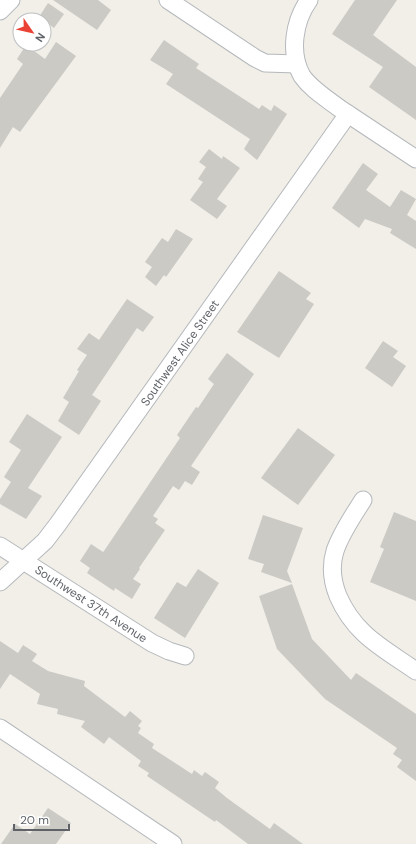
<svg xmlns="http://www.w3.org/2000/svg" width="416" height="844" font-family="'DM Sans',sans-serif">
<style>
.building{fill:#cccac5}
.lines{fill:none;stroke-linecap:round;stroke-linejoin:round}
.minor-casing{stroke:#b5b8bc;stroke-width:19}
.minor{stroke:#fff;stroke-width:17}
.labels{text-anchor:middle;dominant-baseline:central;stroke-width:3;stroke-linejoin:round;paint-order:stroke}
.street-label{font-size:12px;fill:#5f6368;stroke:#fff}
</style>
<rect width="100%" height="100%" fill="#f1efe8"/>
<!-- building -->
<g class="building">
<path d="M53,0H98L111,10L97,30Z"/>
<path d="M355,0H397L373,35L416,67V120L369,87L383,67L332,34Z"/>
<path d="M48,3L64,14L54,28L39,17Z"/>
<path d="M164,40L199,64L196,68L259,109L262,105L271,111L274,105L287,114L257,160L244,149L250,139L166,84L173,74L150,60Z"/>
<path d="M56,42L76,56L20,132L13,127L0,148V98L23,64L17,59L26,45L45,59Z"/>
<path d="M209,149L222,159L223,156L240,168L217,199L227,206L217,219L190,200L203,182L198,179L206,167L199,162Z"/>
<path d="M363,163L378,174L366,190L390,207L401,190L416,199L407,215L416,221V249L390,233L392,229L365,219L359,228L332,208Z"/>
<path d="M176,229L193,239L166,277L164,275L156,286L145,277L152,267L145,262L162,238L168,242Z"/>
<path d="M279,271L311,293L306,299L314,304L279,358L237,332Z"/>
<path d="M127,299L154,317L143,332L137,328L92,395L101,401L79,435L58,421L69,402L63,398L79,371L77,370L87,355L77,349L89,333L99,340Z"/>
<path d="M383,341L398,351L393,357L406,366L392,387L365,368Z"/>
<path d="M227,353L254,374L191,466L200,472L192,485L185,481L179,490L173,486L153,516L158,519L155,523L165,530L139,568L140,569L133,579L141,584L132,599L115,588L114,591L87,573L90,568L80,561L91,544L103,552L104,551L180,438L177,435L196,407L198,408L214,384L208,379Z"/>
<path d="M27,414L62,437L28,488L42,496L26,519L0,504V499L11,482L4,477L21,450L9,442Z"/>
<path d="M298,428L335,455L298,505L261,478Z"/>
<path d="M394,512L416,521V601L370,582L384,549L380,547Z"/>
<path d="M263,515L303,528L287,571L292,583L261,572L264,564L248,559Z"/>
<path d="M198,569L219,583L185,638L154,618L177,582L186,587Z"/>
<path d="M292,584L312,639L351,680L356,673L416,714V781L397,767L402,760L393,754L397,748L325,699L277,649L259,596Z"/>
<path d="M0,641L18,653L23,645L37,654L32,661L48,671L85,681L84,686L125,717L130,711L142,721L138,726L141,728L138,733L154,744L152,748L192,774L194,770L202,776L205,772L219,782L215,788L227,798L270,829L274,823L303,844H248L216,820L215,822L147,776L149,773L138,766L141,761L109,737L104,744L81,727L85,721L57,714L58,709L37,704L40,694L10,674L0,689Z"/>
<path d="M48,808L71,823L56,844H1L15,824L30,834Z"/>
</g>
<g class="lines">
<defs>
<g id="minor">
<path d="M168,0L255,58L265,63L297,64"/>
<path d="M309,0C294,21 289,53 302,76C311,89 326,98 339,108C365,125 390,142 416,159"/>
<path d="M0,11L11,0"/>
<path d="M363,500C353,516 341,533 335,551C330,567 332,581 338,596C355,635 383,648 416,671"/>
<path d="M0,546L152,643L169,651L185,656"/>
<path d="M0,582L45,541L58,524L348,114"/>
<path d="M0,728L173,844"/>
</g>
</defs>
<!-- minor casing -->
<use href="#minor" class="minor-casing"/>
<!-- minor -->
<use href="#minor" class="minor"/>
</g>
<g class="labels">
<!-- street labels -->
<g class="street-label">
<text transform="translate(180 353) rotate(-55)">Southwest Alice Street</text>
<text transform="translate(91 604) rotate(33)">Southwest 37th Avenue</text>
</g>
</g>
<!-- north arrow -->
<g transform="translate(32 32) rotate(124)"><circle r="19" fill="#ffffff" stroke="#bfc1c3"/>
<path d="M0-3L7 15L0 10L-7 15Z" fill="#ea4335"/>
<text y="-6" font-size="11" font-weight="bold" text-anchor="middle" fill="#5f6368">N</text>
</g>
<!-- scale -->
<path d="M14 824v6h55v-6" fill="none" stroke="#5f6368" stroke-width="2"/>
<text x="20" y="824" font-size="12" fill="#5f6368" stroke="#ffffff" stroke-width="3" paint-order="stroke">20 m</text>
</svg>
